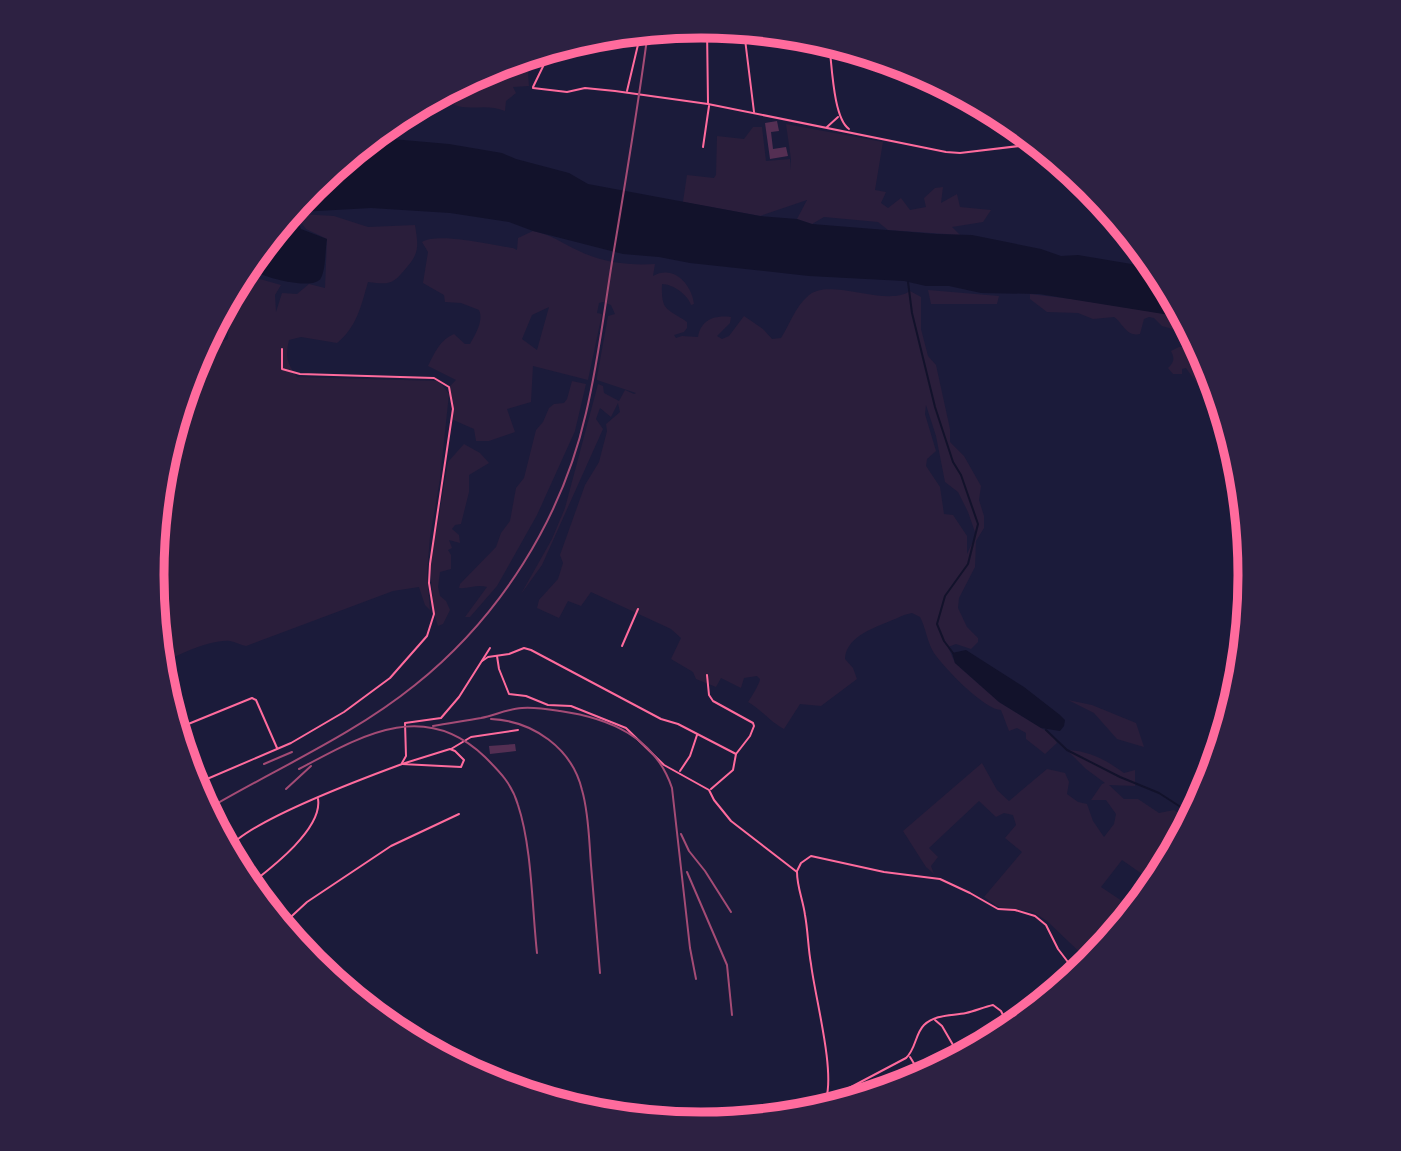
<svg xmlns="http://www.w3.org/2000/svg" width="1401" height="1151" font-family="'DM Sans',sans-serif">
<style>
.green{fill:#2a1e3b;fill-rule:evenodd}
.water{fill:#12122b}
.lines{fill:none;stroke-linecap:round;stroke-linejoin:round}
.stream{stroke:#12122b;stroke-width:2}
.building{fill:#542f53}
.minor{stroke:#ff6b9d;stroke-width:2}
.tertiary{stroke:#ff6b9d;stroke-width:2}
.rail{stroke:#a44b75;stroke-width:2}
.rim{fill:none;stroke:#ff6b9d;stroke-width:9}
</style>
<rect width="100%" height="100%" fill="#1b1b3a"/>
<!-- green -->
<g class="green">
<path d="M520,59L528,72L529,86L513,87L516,93L506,101L505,111C487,103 469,111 455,105C446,101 447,98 435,98L491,68Z"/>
<path d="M786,124L883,142L875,190L886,192L881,203L888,208L901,198L910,210L926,207L924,198L935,188L943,187L941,203L957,194L960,207L991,210L983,222L952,227L960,235L888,230L878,222L824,217L812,224L797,219L807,200L760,216L683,202L687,175L714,178L716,175L717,136L744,139L753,127H762L766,161L790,159V170L791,159Z"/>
<path d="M301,214L334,216L368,227L415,225C418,245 420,252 407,267C393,284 391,285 368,282C361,306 357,327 337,343L301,337L289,340C285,357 287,363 297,377L439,381L449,394L440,479L430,537L427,573L430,610L425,605L419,587L393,591L246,646C241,645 235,642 230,641C212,639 174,655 160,666L151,575L162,468L193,365L201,350L207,353L204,346L206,341L221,342L228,339L229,311L224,308L248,265L260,279L281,285L275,295L276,312L282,293L297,294L309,284L325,288L327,239L306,229L300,221Z"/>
<path d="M533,231C553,235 561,243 579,251C602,262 629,266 655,264L653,276C674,264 692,285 694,304L691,305C688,295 673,284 662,284C661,312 667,308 687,322V328L684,332L674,335L676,338L682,336L698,337C701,320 714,315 731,317L730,323L717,336L722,339L729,336L744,316L763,329L772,339L781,338C790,324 795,307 808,296C829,276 886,308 910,291L921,297V329L928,356L936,365L950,429V442L964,456L981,486L979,500L984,516V528L976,541L975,567L959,598L958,608L967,627L978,638V642L971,649L956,644L948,647L955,663L999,702L1051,734L1057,743L1045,754L1026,739V733L1017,728L1009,731L1001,710C985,710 944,668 934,653C927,642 926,628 920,617L912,613L904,615C884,625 846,633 845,659L853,668L857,679L821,706L800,704L784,729C770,722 762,710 748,702C751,698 760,683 760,679L757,676L744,678L741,688L721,678L716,687L696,679L693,672L671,659L681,638L671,629L591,592L581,606L568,601L559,618L537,608L539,600L558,579L563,563L560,555L585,485L599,462L607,431L606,424L620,412L618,403L611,417L600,408L596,419L603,429L542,565L521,594L552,539L565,508L598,384L603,386L604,393L619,401L625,390L634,394L636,393L597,380V377L608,316L615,314L611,305L603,302L599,303L597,313L602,314L588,380L533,366L531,402L507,409L515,432L489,441H476L474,429L451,419L452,397L449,387L456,380L428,366C435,352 440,340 454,334L465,344H470C475,335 484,321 479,310L461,303L445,302L444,295L423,283L428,252L422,242C439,232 491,245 513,248L517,250L518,238ZM549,307L537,350L522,339L532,315ZM926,405L936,436L945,482L958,492L968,512L976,535L967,554V536L953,515L944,514L940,487L926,466L927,459L936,451L925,414Z"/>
<path d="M928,290L999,296L997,304H931Z"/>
<path d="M1030,294L1072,299L1175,315L1182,317L1188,329L1183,332L1162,326L1154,318L1149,317L1144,319L1140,334C1126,337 1123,323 1114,317L1093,319L1078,313L1047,312L1030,299Z"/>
<path d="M1179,347H1185L1208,366L1226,424L1186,368L1182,369V374H1173L1168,368C1174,362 1175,359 1171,351Z"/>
<path d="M572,381L586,384L575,431L537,515L497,586L470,617H465L487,587C477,584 469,589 459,588L460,584L496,547L501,533L510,521L516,488L524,478L536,430L543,422L549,408L554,404L564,403L567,399Z"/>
<path d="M464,444L480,453L489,463L469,475V492L461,524L455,525L452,529L459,535L460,543L449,540L452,548L448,550L451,555V569L440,572L438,587L440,596L446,601L450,610L443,624L438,626L434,614L430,567L448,462Z"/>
<path d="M1068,700L1092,705L1136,723L1144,747L1117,739L1094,713Z"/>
<path d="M1067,750C1090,751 1106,760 1124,773L1135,770V786L1109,785L1124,799H1138L1159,813L1174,810L1190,820L1155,883L1122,860L1101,887L1134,909L1090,962L1047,921L1033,912L999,907L984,897L1022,852L1005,838L1016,825L1013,815L1004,813L996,817L979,801L929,848L938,857L931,866L934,874L926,867L903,831L982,763L997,790L1009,801L1047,769L1065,773L1069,782L1067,794L1078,802L1087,804L1093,821L1104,837L1114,824L1116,814L1106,800H1091L1102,784L1105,783L1086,769Z"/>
</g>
<!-- water -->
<g class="water">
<path d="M392,139L449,144L502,153L516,159L569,173L588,184L760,216L797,219L812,224L936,234L972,235L1041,249L1061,256L1078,255L1155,268L1182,317L1039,294L981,293L949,286H926L904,281L809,276L690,263L659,257L623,254L533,231L509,222L450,213L371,208L299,212L296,216L301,229L327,239C325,250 326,268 321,278C314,291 267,278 256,272L255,257L312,187L367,142Z"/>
<path d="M966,650L1024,687L1060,715L1065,720L1064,726L1060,731L1041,728L999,702L955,663L952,653Z"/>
</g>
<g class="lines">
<!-- stream -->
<g class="stream">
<path d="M908,282L912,313L935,407L953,462L961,475L978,524L968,564L945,596L937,624L944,641L953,653"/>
<path d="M1046,730L1067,750L1120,777L1159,793L1193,815"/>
</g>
</g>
<!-- building -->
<g class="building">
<path d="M777,121L779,131L771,132L773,149L786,147L788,156L770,159L765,123Z"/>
<path d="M515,744L516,751L490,754L489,746Z"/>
</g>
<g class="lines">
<!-- minor -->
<g class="minor">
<path d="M707,28L708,103"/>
<path d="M744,31L754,112"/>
<path d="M533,87L551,50"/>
<path d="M627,91L641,32"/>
<path d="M703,147L709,106"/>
<path d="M622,646L638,609"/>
<path d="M497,656L499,669L509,694L526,696L548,705L571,706L626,728L664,765L709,790L714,800L731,821L797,872C797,887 803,900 805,915C808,931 808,948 811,964C815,997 835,1070 826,1099"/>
<path d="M482,661L488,657L509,654L524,648L531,650L661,719L678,724L736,754"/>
<path d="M707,675L709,695L713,701L753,723L754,726L750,736L736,754L733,770L711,789"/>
<path d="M176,729L252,698L256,700L277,748"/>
<path d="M450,749L455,751L464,760L461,767L402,764Z"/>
<path d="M451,749L471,737L518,730"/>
<path d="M402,763L406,756L405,723L441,718L459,697L490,648"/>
<path d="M680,771L690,756L697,735"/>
<path d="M193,785L291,743L344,712L390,678L427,636L434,614L429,583L430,564L453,409L449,387L434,378L300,374L282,369V349"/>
<path d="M218,833L234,841"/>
<path d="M797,871L801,863L811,856L884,872L940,879L970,893L998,909L1015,910L1035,916L1046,925L1058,949L1071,966"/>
<path d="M248,886C270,869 323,829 318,799"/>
<path d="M281,926L307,902L391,846L459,814"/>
<path d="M935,1020L942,1026L960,1057"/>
<path d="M910,1057L918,1070L920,1078"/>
<path d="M845,1093L849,1102"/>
<path d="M798,1115L906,1058C916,1049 915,1034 924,1025C936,1014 952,1016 966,1013C975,1011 984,1007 993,1005L1001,1011L1010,1029"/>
</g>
<!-- tertiary -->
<g class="tertiary">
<path d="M829,43C832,64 833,118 849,129"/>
<path d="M533,88L567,92L585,88L615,91L708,104L946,152L960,153L1036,144"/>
<path d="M827,127L838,117"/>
<path d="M227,850C247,821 364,778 402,764"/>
</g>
<!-- rail -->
<g class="rail">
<path d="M851,50L852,54"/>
<path d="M491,719C533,721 572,748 582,790C589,814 589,841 591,865C594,901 597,937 600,973"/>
<path d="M433,726C449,723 465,721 481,718C495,715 508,709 522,708C535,707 547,709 560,711C609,718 655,737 672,788L690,948L696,979"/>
<path d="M264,764L292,752"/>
<path d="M299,769C361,736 424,698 485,757C500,772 512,784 518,805C532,847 532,908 537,953"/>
<path d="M286,789L311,766"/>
<path d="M206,810C275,769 352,736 415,685C500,617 562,519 586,413C598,363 604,312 612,262C625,185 638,108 648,31"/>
<path d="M681,834L689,851L705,871L731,912"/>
<path d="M687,872L727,965L732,1015"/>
</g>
</g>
<!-- crop -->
<path d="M0 0H1401V1151H0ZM164 575a537 537 0 1 1 1074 0a537 537 0 1 1-1074 0Z" fill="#2d2142" fill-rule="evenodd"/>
<path class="rim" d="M164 575a537 537 0 1 1 1074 0a537 537 0 1 1-1074 0Z"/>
</svg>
